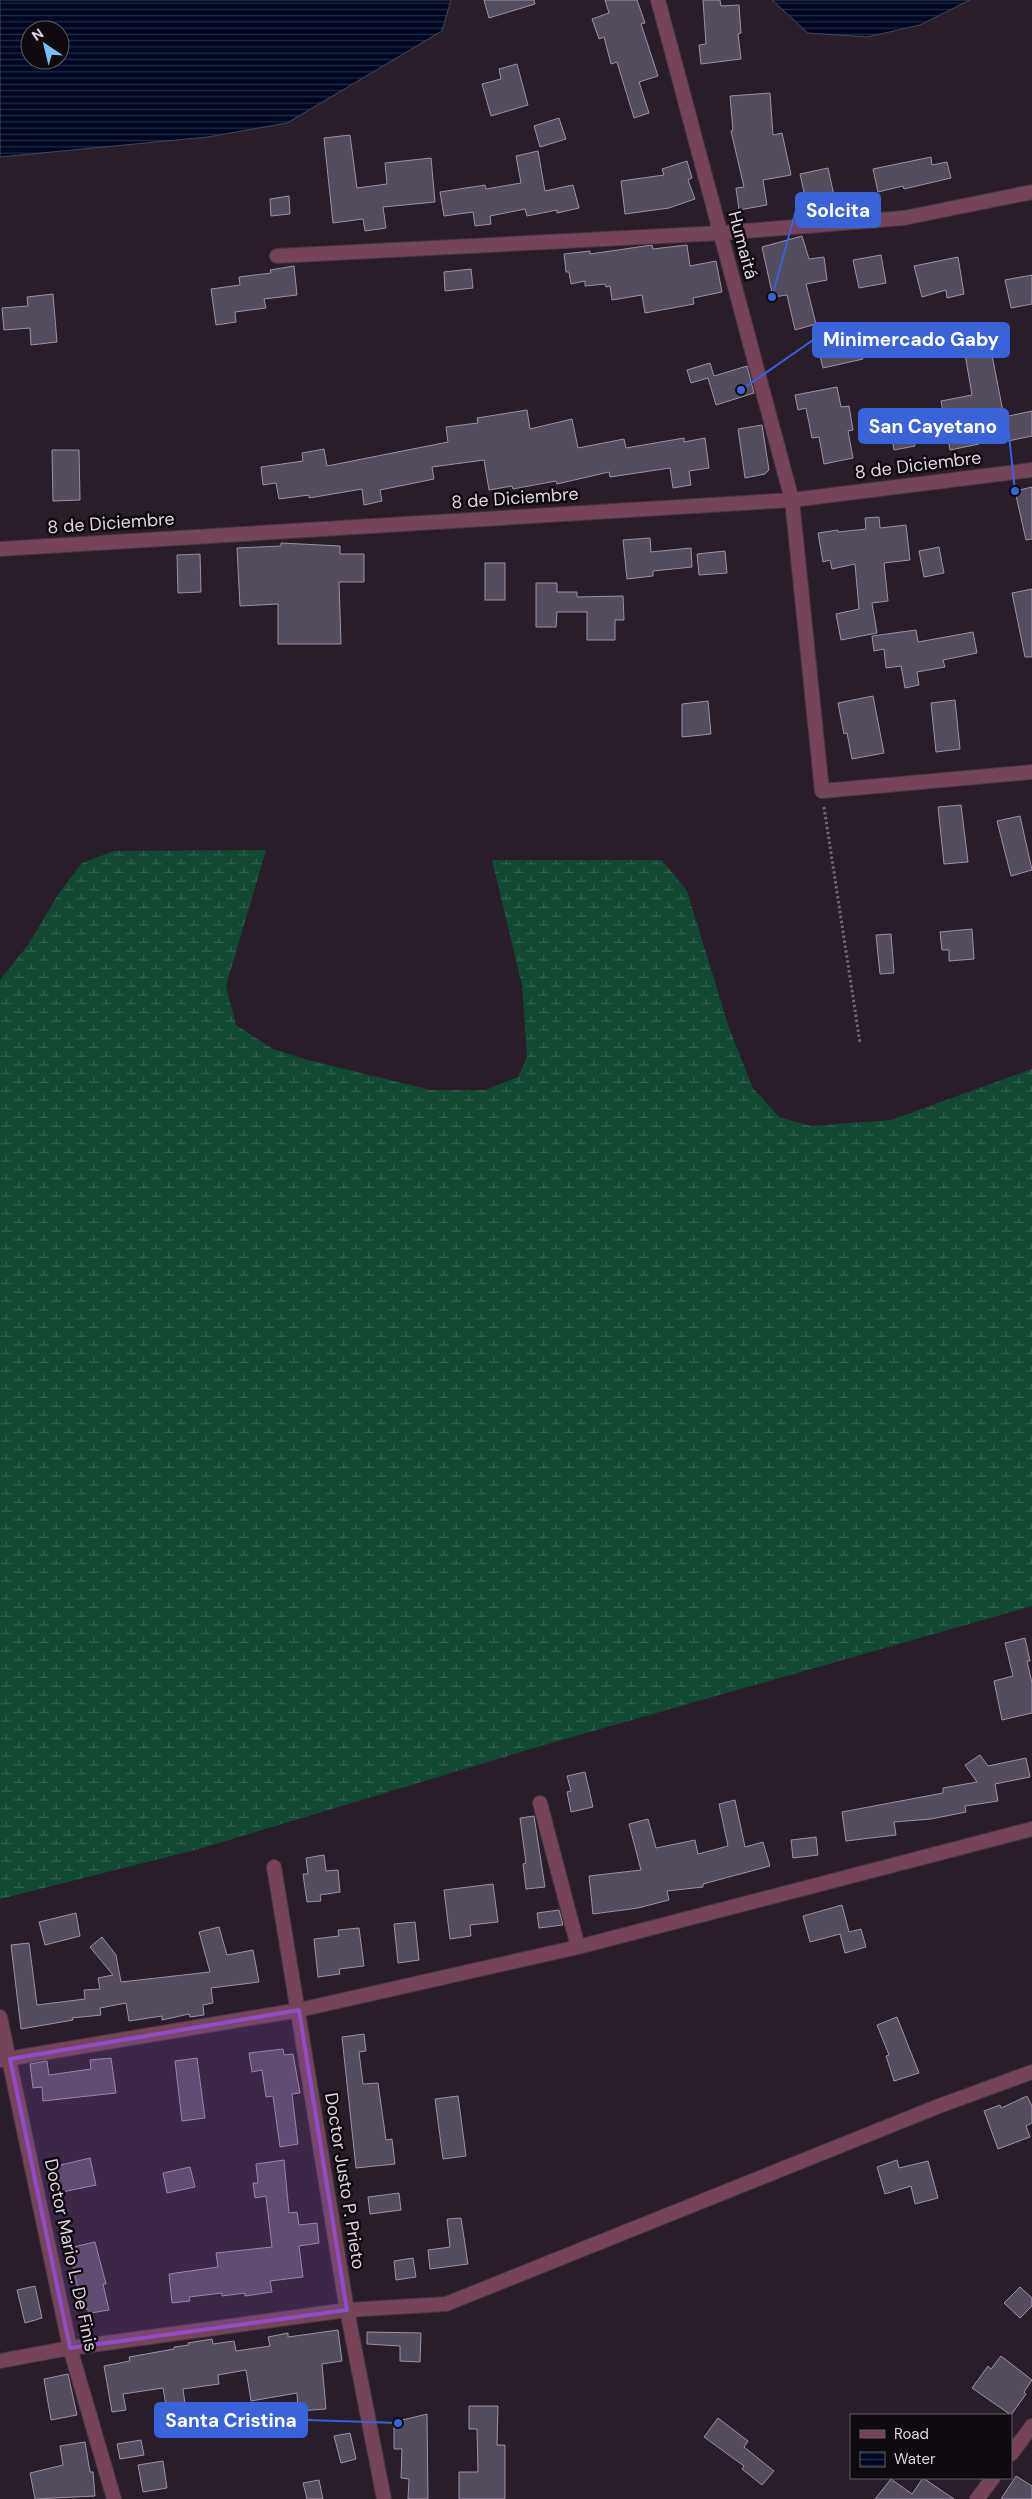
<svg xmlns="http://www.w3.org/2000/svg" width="1032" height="2499" font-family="'DM Sans',sans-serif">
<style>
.wetland{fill:url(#wetland-marsh)}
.water{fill:url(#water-rules);stroke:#43465a;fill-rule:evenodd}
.building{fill:#544d5e;stroke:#9a93a5}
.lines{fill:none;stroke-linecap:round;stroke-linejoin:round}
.minor-casing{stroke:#423742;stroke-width:16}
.path{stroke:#736873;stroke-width:3;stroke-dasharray:2.5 2.5;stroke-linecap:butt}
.minor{stroke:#764458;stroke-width:14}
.marked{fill:#8f4ec5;fill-opacity:0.2;stroke:#8f4ec5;stroke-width:4;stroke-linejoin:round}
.labels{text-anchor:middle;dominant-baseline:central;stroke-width:5;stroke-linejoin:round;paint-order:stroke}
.street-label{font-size:18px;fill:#ded6de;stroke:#0f0a0f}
.leader{fill:none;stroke:#3a62d9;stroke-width:2}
.callout-dot{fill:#3a62d9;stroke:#0f0a0f;stroke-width:2}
.callout{fill:#3a62d9;stroke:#3a62d9;stroke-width:2}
.callout-label{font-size:19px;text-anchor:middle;font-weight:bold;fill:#fff}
</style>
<defs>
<pattern id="wetland-marsh" width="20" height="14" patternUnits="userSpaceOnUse" patternTransform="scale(1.25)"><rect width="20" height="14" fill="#124933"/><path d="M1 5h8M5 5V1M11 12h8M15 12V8" fill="none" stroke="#346250"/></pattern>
<pattern id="water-rules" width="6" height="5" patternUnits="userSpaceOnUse" patternTransform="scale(1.25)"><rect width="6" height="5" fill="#000821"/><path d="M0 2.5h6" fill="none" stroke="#252b41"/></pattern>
</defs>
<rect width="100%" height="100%" fill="#291d29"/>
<!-- wetland -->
<path class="wetland" d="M266,850L226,986L236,1025L273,1049L312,1061L431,1090H485L518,1077L527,1057L522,985L492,860H662L687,891L729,1028L753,1088L779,1117L811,1126L891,1120L1032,1069V1606L544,1745L199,1849L0,1899V980L28,945L59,893L82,863L114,851Z"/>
<!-- water -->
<g class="water">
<path d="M0,0H451L442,31L287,123L208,137L0,157ZM30,30H60V60H30Z"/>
<path d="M772,0H970L920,25L867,37L808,33Z"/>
</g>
<!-- building -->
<g class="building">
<path d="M484,0H534L535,4L489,18Z"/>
<path d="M605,0H637L645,23L641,24L658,76L639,82L649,113L634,118L617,62L611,64L604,37L599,39L592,19L609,13Z"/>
<path d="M703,0H720L721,6L739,5L741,33L738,34L741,59L701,64L699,45L706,44Z"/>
<path d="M517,64L528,105L491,116L482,84L501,79L499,69Z"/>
<path d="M770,93L773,135L782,133L791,175L763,180L767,205L739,210L736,188L744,187L731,131L733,130L730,96Z"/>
<path d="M559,118L566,139L540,147L534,126Z"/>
<path d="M350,135L357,188L387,184L385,163L431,158L435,202L383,207L386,228L365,231L363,219L333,223L324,138Z"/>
<path d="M538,151L545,191L573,185L579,208L557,213V210L527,216L525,209L490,216L491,224L475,226L473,212L444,216L440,192L485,185L486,189L521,183L516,156Z"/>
<path d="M931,157L932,165L947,162L951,178L904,189L903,186L878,192L873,169Z"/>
<path d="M687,161L692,178L688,180L695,199L669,208L625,214L621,181L664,175L662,169Z"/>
<path d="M828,168L835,200L807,206L800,174Z"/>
<path d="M289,196L290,214L271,216L270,199Z"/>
<path d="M802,236L809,259L824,257L827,280L806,284L816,324L795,330L787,295L773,297L762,247Z"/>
<path d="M652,245L653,249L687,245L690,266L716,261L722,292L693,298L694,304L645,313L642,295L612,300L610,286L606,287L605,284L585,286V281L571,284L569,272H566L564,254L590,251V254Z"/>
<path d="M881,255L886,283L859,288L853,260Z"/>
<path d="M958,257L964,294L947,298L946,290L922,297L914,266Z"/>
<path d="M294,266L297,295L264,299L266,308L235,312L236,322L216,325L211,289L240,285L239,277L271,273L270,270Z"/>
<path d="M471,269L473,288L445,291L444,272Z"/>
<path d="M1032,275V304L1011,308L1005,280Z"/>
<path d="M53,294L57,342L31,345L30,328L4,330L2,308L28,306L27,297Z"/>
<path d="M858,338L863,359L823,368L818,348Z"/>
<path d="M991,350L1004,417L975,423L979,444L950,450L941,401L972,395L965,354Z"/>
<path d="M710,363L714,376L747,366L754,393L716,405L708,378L691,383L687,370Z"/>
<path d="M837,387L841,407L849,406L853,430L848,431L853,458L824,464L819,437L812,438L806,408L798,410L795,395Z"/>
<path d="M527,410L530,429L572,419L578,448L624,439L626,448L684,438V442L705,438L709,468L689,471L691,485L673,488L670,468L610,477L609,472L557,484L556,481L513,489L512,486L489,490L484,460L432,467L434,479L380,490L382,501L364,505L362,489L309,498V495L279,499L276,483L263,485L261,467L303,461L302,453L324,449L327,466L448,442L446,427L478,423L477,418Z"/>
<path d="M1032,411V436L1008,441L1004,417Z"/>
<path d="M910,419L915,446L894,450L889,423Z"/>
<path d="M762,425L769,470L765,474L745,478L738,429Z"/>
<path d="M52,450H79L80,500L53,501Z"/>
<path d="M1032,487V539L1026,540L1015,491Z"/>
<path d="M879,517L880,528L906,525L910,560L884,563L888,601L872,603L877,633L841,640L836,614L859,609L855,564L832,569L830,560L823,562L818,533L838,530V532L866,529L865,518Z"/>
<path d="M650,538L651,552L691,548L692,567L653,571V576L627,579L623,540Z"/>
<path d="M281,543L340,546V554H364V582H339L341,644H278V604L240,606L237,548L281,546Z"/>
<path d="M939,547L944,573L924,577L919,551Z"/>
<path d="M725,551L727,573L699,575L697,554Z"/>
<path d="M200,554L201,592L178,593L177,555Z"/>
<rect x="485" y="563" width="20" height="37"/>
<path d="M536,583H557V592H577V597L623,596L624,620H615V640H587V612H557L556,627H536Z"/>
<path d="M1032,589V657H1025L1012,593Z"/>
<path d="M916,630L918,642L973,632L977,653L943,660L945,667L917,672L919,685L905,688L901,666L886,668L884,649L874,651L872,636Z"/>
<path d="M873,696L884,753L852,759L847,733L844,734L838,703Z"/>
<path d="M955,700L960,749L936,752L931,703Z"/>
<path d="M708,701L711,734L682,737V704Z"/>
<path d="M961,805L968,862L944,864L938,807Z"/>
<path d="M1020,816L1032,870L1011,876L997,821Z"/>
<path d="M972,929L974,959L949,961V950H942L940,932Z"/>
<path d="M891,934L894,973L880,974L876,935Z"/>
<path d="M1025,1638L1030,1661H1027L1032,1683V1713L1002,1720L994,1681L1013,1676L1005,1643Z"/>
<path d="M980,1755L988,1766L1026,1758L1030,1777L995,1784L998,1801L965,1806L966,1812L931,1819L894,1822L896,1835L846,1841L842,1812L943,1793V1788L977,1782L965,1765Z"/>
<path d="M585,1772L593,1807L571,1812L567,1792L571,1791L567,1776Z"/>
<path d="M735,1800L745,1847L763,1842L770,1866L703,1884V1887L667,1891L669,1900L638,1908L593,1914L589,1876L641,1870L629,1824L648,1819L656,1848L695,1840L698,1854L728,1846L719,1804Z"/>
<path d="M534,1816L545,1887L526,1889L523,1864L526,1863L520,1818Z"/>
<path d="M816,1837L818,1855L793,1858L791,1840Z"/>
<path d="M324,1855L326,1871L338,1870L340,1892L320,1895L321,1901L307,1902L303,1874H308L306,1858Z"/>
<path d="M493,1884L498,1922L470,1925L471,1936L450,1939L444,1890Z"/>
<path d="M842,1905L849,1932L861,1929L866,1947L845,1953L840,1934L810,1942L803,1916Z"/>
<path d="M559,1910L563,1925L539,1928L537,1913Z"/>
<path d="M76,1913L80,1936L45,1945L39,1922Z"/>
<path d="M415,1922L419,1960L398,1963L394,1924Z"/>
<path d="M219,1927L227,1955L253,1950L259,1982L211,1988L213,2003L203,2005L204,2015L190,2017L189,2014L162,2020V2016L129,2021L126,2003L100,2008L101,2015L72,2018L73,2020L21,2029L11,1945L29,1943L37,2005L85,1999L84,1990L100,1989L98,1978L113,1975L90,1947L102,1937L116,1955L121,1982L210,1972L199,1932Z"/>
<path d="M359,1928L364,1966L339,1969L340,1974L318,1977L314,1939L339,1936L338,1930Z"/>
<path d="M897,2017L919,2073L894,2081L886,2056L889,2055L877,2025Z"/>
<path d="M364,2034L366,2051L359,2052L363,2084L378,2083L386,2140L392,2139L395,2164L356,2168L342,2037Z"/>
<path d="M283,2049L284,2055L293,2054L300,2093L292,2094L298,2144L280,2147L273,2096L266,2097L262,2070L252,2072L249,2053Z"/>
<path d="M111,2058L116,2093L43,2101L42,2087L33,2088L30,2064L47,2061L49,2075L91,2069L90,2060Z"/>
<path d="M197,2058L205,2118L182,2121L175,2061Z"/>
<path d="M458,2096L466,2156L443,2159L435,2099Z"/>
<path d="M1027,2096L1032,2106V2123L1026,2126L1030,2137L998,2149L984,2111L1000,2105L1001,2108Z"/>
<path d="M90,2158L96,2185L58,2193L52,2167Z"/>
<path d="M284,2160L289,2213L297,2212L299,2225L317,2223L319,2243L299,2246L303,2277L270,2281L272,2292L245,2296V2293L222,2296V2293L189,2297L190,2301L172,2303L169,2274L218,2267L216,2253L272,2247L266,2196L255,2198L253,2183H258L256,2164Z"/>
<path d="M897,2160L899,2168L928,2161L938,2198L915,2204L911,2186L885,2194L877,2167Z"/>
<path d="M190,2167L195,2187L167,2193L163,2173Z"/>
<path d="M399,2193L401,2210L370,2214L368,2197Z"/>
<path d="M461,2218L468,2264L430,2269L428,2250L450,2247L447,2219Z"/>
<path d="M95,2242L106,2284H103L109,2310L91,2313L81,2304L69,2248Z"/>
<path d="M413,2258L416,2277L396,2280L394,2261Z"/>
<path d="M35,2286L42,2318L25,2323L17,2290Z"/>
<path d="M1020,2287L1032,2298V2306L1020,2318L1004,2303Z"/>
<path d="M338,2330L342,2361L322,2364L326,2409L298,2411L297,2393L251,2401L246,2370L218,2375L219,2384L183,2389L189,2432L171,2435L163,2388L123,2394L126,2410L112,2412L104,2366L130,2361L129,2357L174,2349V2347L189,2345L188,2343L212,2339L213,2344L234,2341L236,2351L270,2346L268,2337L288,2333V2337Z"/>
<path d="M367,2332L421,2333L420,2362L400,2361V2346L367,2344Z"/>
<path d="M1001,2356L1032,2380L1024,2392L1026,2394L1011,2415L972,2388L988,2366L991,2369Z"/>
<path d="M68,2374L77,2415L51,2420L44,2379Z"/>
<path d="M469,2406H498L497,2445H505V2499H459V2472H478L477,2429H469Z"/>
<path d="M427,2414L428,2499H408L409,2479L401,2478L402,2449H394V2422Z"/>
<path d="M718,2418L748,2441L744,2447L774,2471L762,2485L742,2469L744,2466L704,2437Z"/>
<path d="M350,2433L356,2459L341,2463L334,2436Z"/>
<path d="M141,2440L144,2455L120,2459L117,2444Z"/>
<path d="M85,2442L90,2472H93L95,2496L35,2499L30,2473L63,2465L60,2446Z"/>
<path d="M163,2461L167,2488L143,2492L138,2465Z"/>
<path d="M1016,2476L1032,2486V2499H1001Z"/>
<path d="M923,2478L954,2499H875L891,2479L912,2494Z"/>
<path d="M319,2480L323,2499H307L303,2483Z"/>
</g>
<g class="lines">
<defs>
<g id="minor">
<path d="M658,0L792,500L822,791L1032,772"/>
<path d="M277,256L721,233L904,218L1032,192"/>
<path d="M0,549L792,500L1032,470"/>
<path d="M540,1803L578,1947"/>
<path d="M274,1867L347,2310L384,2499"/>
<path d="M0,2017L70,2348L114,2499"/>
<path d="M0,2060L299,2010L578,1947L1032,1829"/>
<path d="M0,2361L70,2348L347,2310L446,2304L939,2106L1032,2072"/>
<path d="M1011,2454L1032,2426"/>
<path d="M977,2499L993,2478"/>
</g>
</defs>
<!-- minor casing -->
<use href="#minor" class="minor-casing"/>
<!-- path -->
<path class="path" d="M824,807L860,1043"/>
<!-- minor -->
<use href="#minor" class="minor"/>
</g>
<!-- marked area -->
<path class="marked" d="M299,2010L347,2310L70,2348L10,2059Z"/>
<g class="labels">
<!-- street labels -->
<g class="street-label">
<text transform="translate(743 245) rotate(75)">Humaitá</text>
<text transform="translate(918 465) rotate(-7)">8 de Diciembre</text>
<text transform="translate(515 498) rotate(-4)">8 de Diciembre</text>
<text transform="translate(111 523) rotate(-4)">8 de Diciembre</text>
<text transform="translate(345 2181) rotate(81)">Doctor Justo P. Prieto</text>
<text transform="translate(71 2255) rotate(78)">Doctor Mario L. De Finis</text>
</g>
</g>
<!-- callouts -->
<path class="leader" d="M772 297L796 210M741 390L813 340M1015 491L1008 426M398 2423L307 2420"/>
<g class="callout-dot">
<circle cx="772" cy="297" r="5"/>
<circle cx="741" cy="390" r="5"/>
<circle cx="1015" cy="491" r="5"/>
<circle cx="398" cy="2423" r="5"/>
</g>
<g class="callout">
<rect x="796" y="193" width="84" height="34" rx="5"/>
<rect x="813" y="323" width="196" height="34" rx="5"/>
<rect x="859" y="409" width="149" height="34" rx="5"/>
<rect x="155" y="2403" width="152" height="34" rx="5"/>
</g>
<g class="callout-label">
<text x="838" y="217">Solcita</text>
<text x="911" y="346">Minimercado Gaby</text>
<text x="933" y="433">San Cayetano</text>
<text x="231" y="2427">Santa Cristina</text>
</g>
<!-- legend -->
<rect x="850" y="2414" width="162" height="65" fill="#0f0a0f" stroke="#625c62"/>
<rect x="860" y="2430" width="25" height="8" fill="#764458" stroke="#625c62"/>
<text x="894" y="2439" font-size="15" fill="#ded6de">Road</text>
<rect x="860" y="2452" width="25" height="15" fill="url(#water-rules)" stroke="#625c62"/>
<text x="894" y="2464" font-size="15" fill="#ded6de">Water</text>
<!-- north arrow -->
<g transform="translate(45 45) rotate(325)"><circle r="24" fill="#0f0a0f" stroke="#625c62"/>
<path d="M0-4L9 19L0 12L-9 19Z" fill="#78bff7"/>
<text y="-8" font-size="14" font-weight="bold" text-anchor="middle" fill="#ded6de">N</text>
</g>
</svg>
